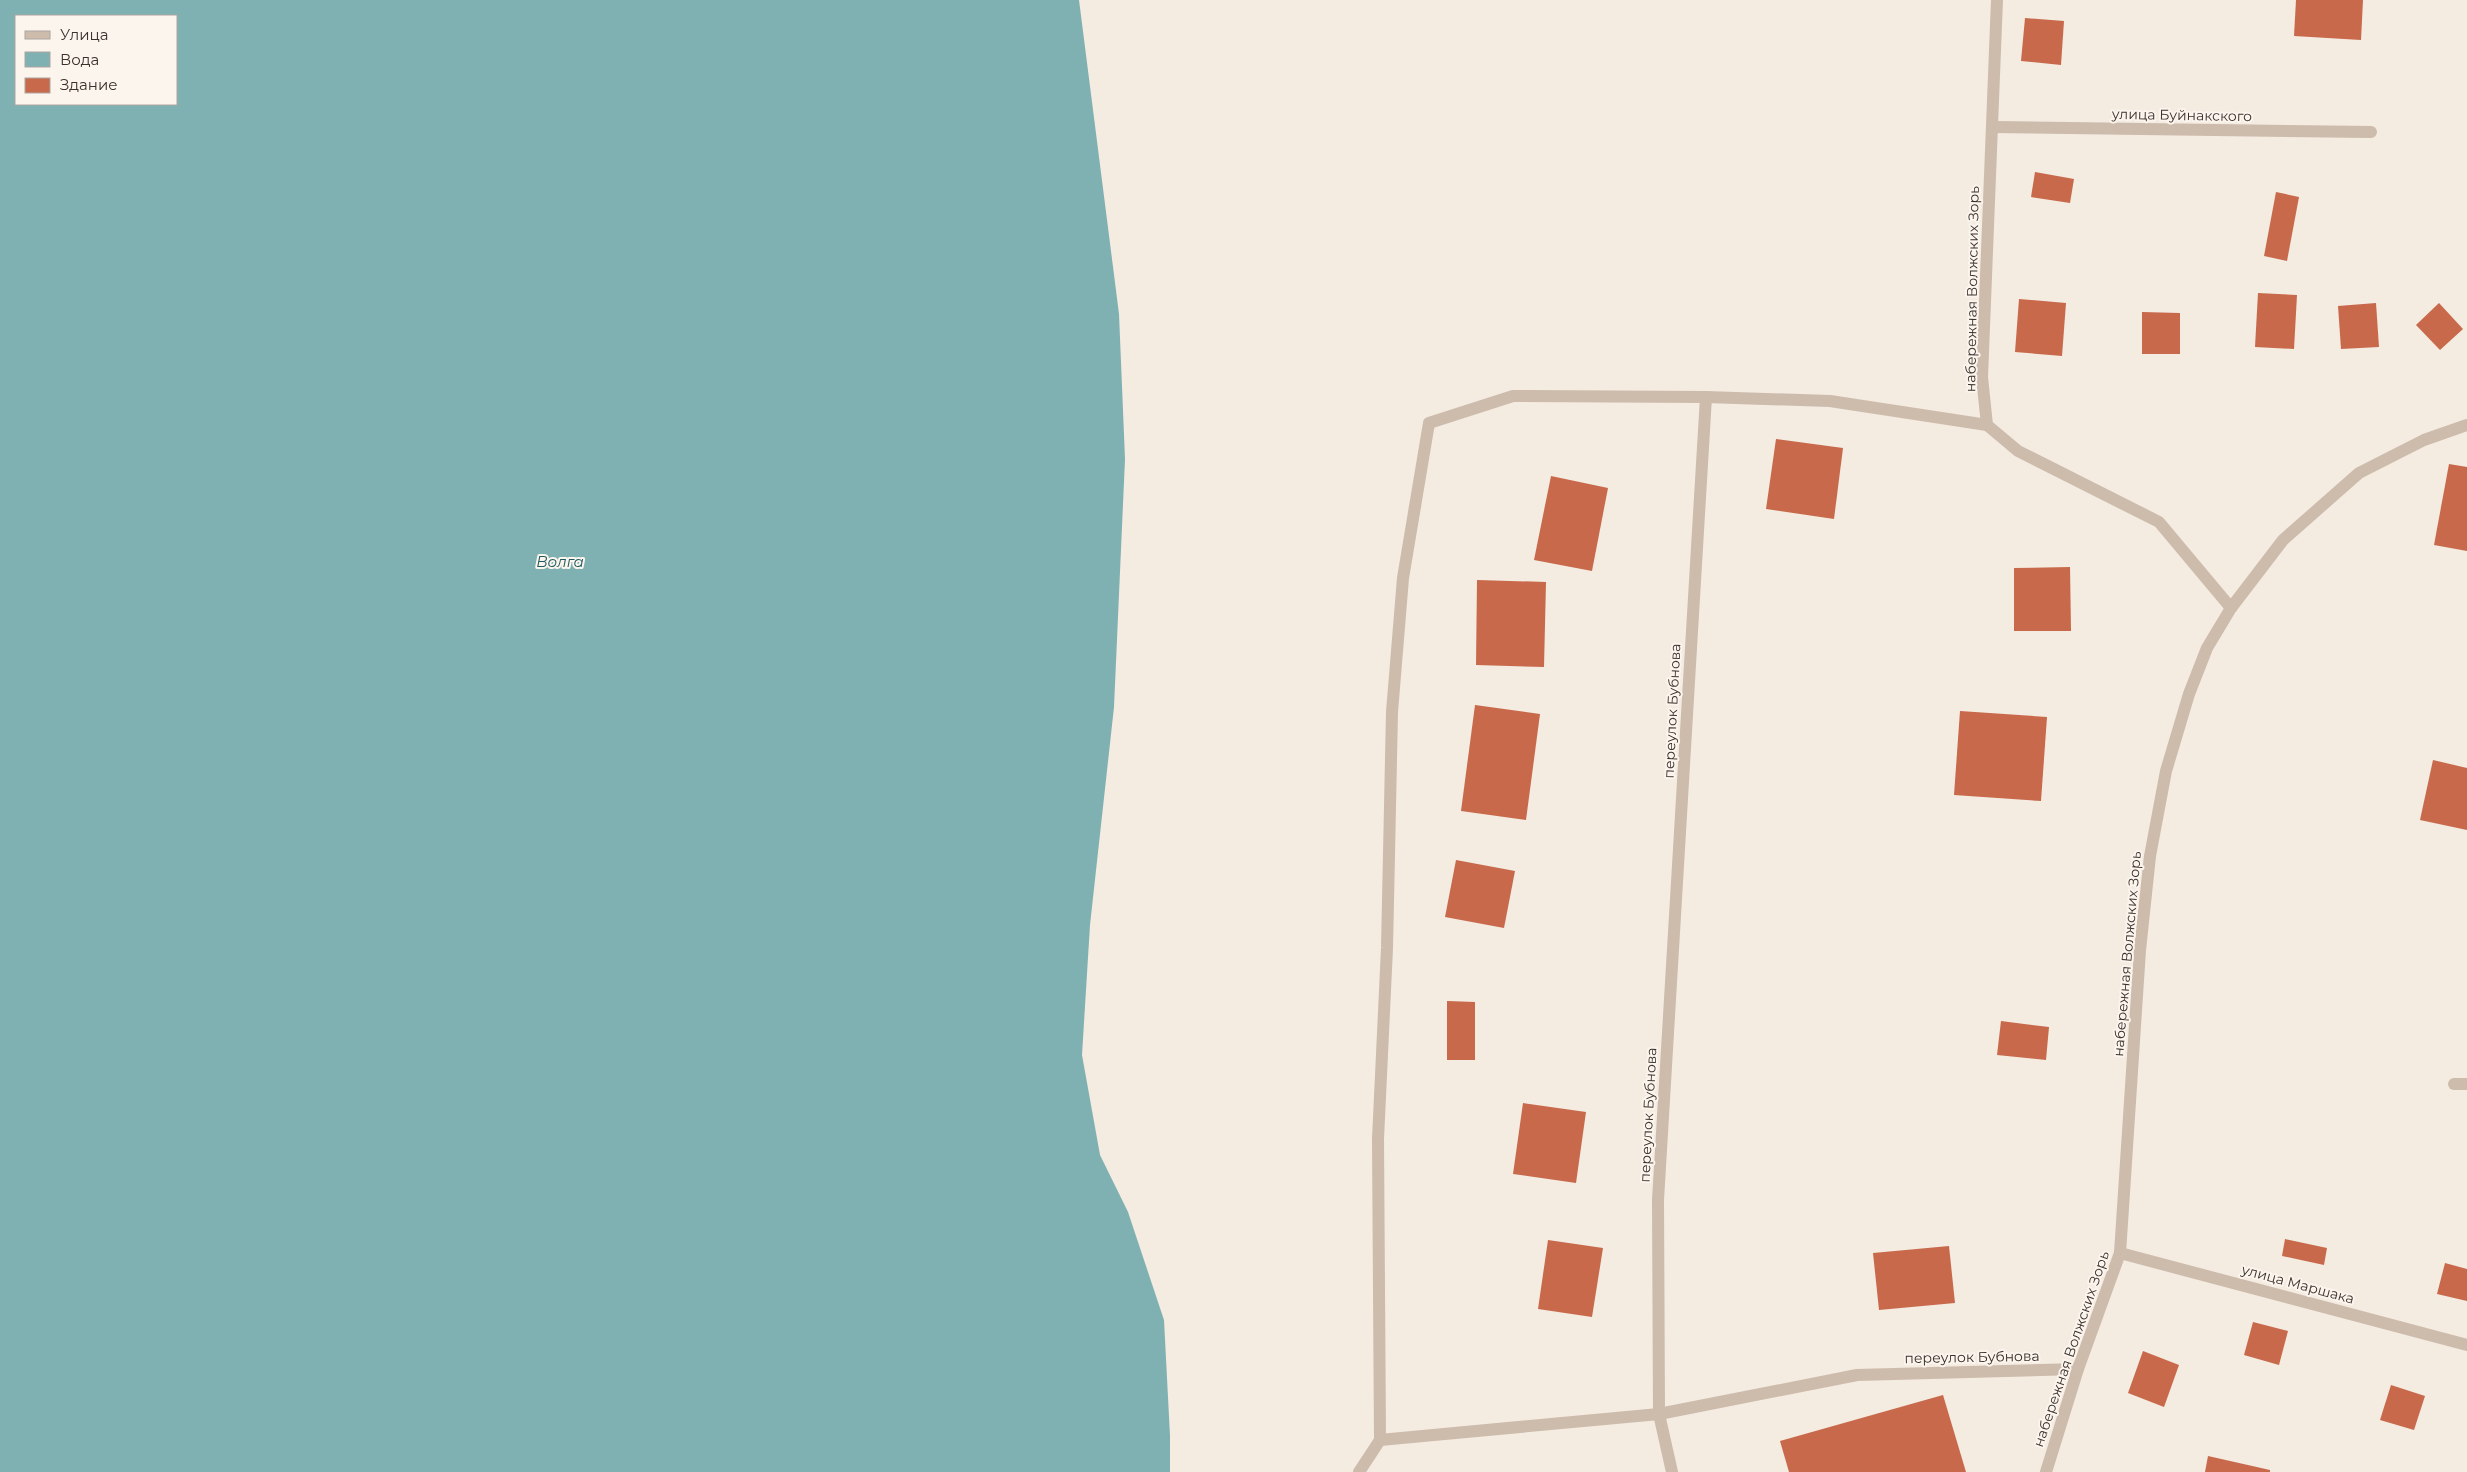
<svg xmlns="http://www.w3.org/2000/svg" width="2467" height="1472" font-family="Montserrat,sans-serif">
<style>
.water{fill:#7fb0b2;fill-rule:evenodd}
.building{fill:#c8694b}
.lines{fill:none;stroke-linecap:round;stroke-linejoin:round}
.service{stroke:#cdbbac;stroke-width:12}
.minor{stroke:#cdbbac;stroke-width:12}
.tertiary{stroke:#cdbbac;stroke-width:12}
.labels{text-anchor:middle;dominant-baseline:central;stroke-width:4;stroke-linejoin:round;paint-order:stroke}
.street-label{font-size:14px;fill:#3b302b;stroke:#fbf5ee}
.water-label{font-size:15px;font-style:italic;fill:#1f5a5e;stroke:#fbf5ee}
</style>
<rect width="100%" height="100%" fill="#f4ebe1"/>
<!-- water -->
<path class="water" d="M0,0H1079L1119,314L1125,459L1114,707L1090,925L1082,1055L1100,1155L1128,1212L1164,1320L1170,1436V1472H0ZM16,16H176V104H16Z"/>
<!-- building -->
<g class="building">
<path d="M2296,0H2363L2361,40L2294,36Z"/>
<path d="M2025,18L2064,21L2061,65L2021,61Z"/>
<path d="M2035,172L2074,179L2070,203L2031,197Z"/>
<path d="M2276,192L2299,197L2287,261L2264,256Z"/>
<path d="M2258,293L2297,295L2294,349L2255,347Z"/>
<path d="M2019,299L2066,303L2062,356L2015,352Z"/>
<path d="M2376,303L2379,347L2341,349L2338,306Z"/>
<path d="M2439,303L2463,329L2440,350L2416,325Z"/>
<path d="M2142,312L2180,313V354H2142Z"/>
<path d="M1776,439L1843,448L1834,519L1766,509Z"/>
<path d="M2449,464L2467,467V551L2434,545Z"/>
<path d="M1551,476L1608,488L1592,571L1534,560Z"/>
<path d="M2070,567L2071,631H2014V568Z"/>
<path d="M1477,580L1546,582L1544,667L1476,665Z"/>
<path d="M1475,705L1540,714L1526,820L1461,811Z"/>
<path d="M1960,711L2047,717L2041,801L1954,795Z"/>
<path d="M2433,760L2467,768V830L2420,820Z"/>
<path d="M1456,860L1515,871L1504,928L1445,917Z"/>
<path d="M1447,1001L1475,1002V1060H1447Z"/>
<path d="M2001,1021L2049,1027L2046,1060L1997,1055Z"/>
<path d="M1523,1103L1586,1112L1576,1183L1513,1174Z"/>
<path d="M2285,1239L2327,1248L2324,1265L2282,1256Z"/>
<path d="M1548,1240L1603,1248L1592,1317L1538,1309Z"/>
<path d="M1949,1246L1955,1303L1879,1310L1873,1253Z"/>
<path d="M2445,1263L2467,1269V1301L2437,1294Z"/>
<path d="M2253,1322L2288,1331L2279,1365L2244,1355Z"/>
<path d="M2143,1351L2179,1365L2164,1407L2128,1393Z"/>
<path d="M2391,1385L2425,1396L2414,1430L2380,1420Z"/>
<path d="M1943,1395L1966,1472H1789L1780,1441Z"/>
<path d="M2208,1456L2270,1470V1472H2205Z"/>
</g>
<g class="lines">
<!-- service -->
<g class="service">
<path d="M1992,127L2371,132"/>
<path d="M2454,1084H2467"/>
<path d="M1380,1440L1378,1139L1387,948L1392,712L1403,578L1429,423L1513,396L1706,397L1830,401L1987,425"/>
</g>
<!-- minor -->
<g class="minor">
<path d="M1997,0L1982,377L1987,425L2018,451L2159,522L2231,608"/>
<path d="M1706,397L1658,1200L1659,1414L1857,1375L2078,1369"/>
<path d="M2120,1253L2467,1345"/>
<path d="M1359,1472L1380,1440L1659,1414L1672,1472"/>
</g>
<!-- tertiary -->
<path class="tertiary" d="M2046,1472L2078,1369L2120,1253L2140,950L2150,856L2166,771L2189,694L2207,648L2231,608L2283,540L2359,473L2424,440L2467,425"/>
</g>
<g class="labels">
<!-- street labels -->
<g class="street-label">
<text transform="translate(2182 115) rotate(1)">улица Буйнакского</text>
<text transform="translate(1972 289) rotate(-89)">набережная Волжских Зорь</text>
<text transform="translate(1672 711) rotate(-87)">переулок Бубнова</text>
<text transform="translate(2127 954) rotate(-85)">набережная Волжских Зорь</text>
<text transform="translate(1648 1115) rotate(-87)">переулок Бубнова</text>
<text transform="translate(2298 1284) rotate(15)">улица Маршака</text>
<text transform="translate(2071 1349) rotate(-71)">набережная Волжских Зорь</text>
<text transform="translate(1972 1357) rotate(-1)">переулок Бубнова</text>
</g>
<!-- water labels -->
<g class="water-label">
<text x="560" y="561">Волга</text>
</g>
</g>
<!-- legend -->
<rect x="15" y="15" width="162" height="90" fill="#fbf5ee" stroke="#aea6a0"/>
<rect x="25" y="31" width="25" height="8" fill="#cdbbac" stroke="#aea6a0"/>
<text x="60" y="40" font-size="15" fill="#3b302b">Улица</text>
<rect x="25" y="52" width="25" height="15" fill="#7fb0b2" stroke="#aea6a0"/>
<text x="60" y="65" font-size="15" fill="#3b302b">Вода</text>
<rect x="25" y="78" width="25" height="15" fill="#c8694b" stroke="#aea6a0"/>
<text x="60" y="90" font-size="15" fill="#3b302b">Здание</text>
</svg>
